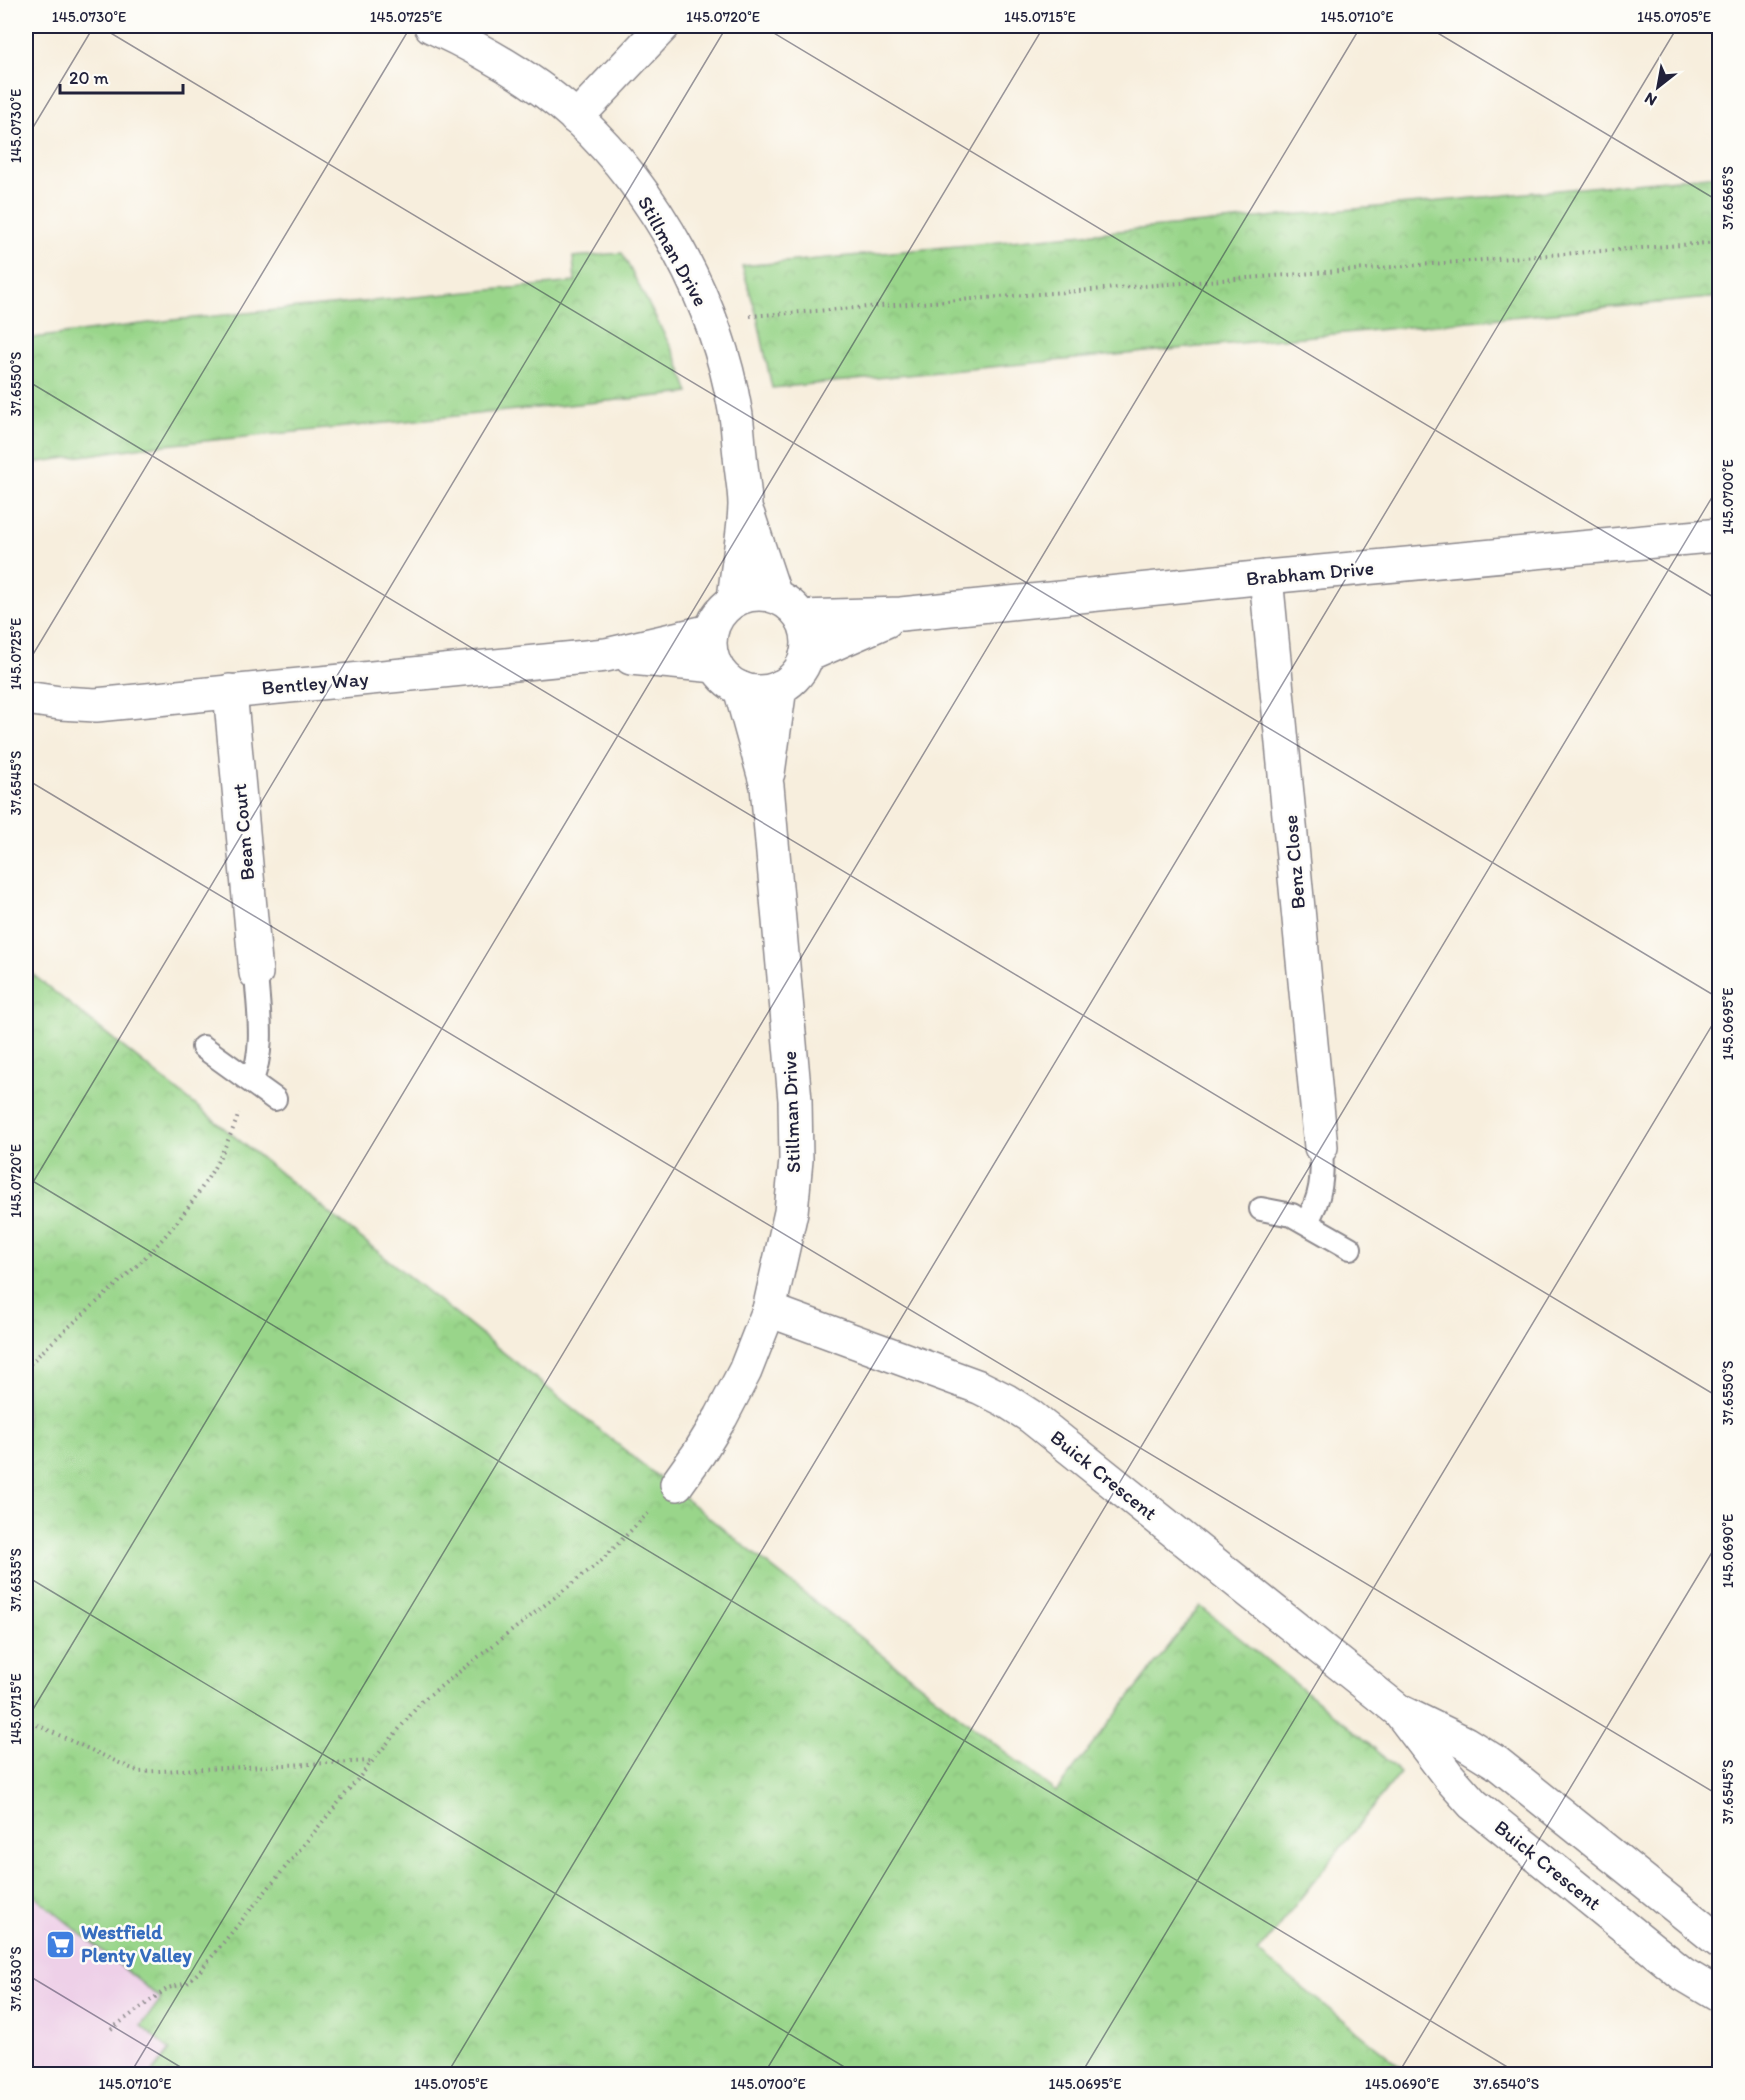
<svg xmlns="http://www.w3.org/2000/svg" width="1745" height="2100" font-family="Itim,sans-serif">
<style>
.built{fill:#eed0e8}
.park{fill:url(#park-crowns);stroke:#5e7c62;stroke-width:1.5}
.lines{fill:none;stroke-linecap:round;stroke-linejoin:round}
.service-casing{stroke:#8c888c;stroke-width:26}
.minor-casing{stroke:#8c888c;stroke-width:36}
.path{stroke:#8c888c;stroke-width:4;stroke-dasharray:1.5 4.5;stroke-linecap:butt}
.service{stroke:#fff;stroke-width:22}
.minor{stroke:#fff;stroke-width:33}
.ticks{fill:none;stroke:#22223b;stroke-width:1.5;stroke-opacity:0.45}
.labels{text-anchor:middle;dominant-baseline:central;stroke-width:5;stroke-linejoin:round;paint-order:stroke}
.street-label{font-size:20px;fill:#22223b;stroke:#fdfcf7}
.shop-label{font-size:20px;font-weight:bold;fill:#366cbe;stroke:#fdfcf7;text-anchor:start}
.neatline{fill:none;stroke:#22223b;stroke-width:2}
.ticks-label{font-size:15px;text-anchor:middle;fill:#22223b}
</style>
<defs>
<pattern id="park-crowns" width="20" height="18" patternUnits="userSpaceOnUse" patternTransform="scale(1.5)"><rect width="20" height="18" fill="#99d58a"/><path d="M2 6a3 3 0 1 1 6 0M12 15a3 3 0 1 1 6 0" fill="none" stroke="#84b778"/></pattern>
</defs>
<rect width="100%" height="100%" fill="#fdfcf7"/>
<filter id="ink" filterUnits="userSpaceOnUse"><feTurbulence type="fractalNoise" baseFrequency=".0167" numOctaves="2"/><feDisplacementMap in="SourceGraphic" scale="12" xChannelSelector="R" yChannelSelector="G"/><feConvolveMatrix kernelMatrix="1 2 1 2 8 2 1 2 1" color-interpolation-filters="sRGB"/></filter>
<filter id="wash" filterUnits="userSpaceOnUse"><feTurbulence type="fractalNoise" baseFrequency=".008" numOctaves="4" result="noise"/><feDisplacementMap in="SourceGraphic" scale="24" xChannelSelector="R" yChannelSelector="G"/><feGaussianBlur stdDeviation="1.35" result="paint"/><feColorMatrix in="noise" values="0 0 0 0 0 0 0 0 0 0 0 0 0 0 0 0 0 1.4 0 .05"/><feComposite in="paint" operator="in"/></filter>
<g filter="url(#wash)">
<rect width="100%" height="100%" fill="#f7eedd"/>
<!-- built -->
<path class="built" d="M26,1889L162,2000L170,2050L151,2074H26Z"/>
<!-- park -->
<g class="park">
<path d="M1719,175V297L772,388L757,316L742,266Z"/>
<path d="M622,253L677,359L689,393L144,447L26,464V339L172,320L575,282L573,257Z"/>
<path d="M26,969L738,1541L1056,1792L1200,1606L1369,1743L1400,1773L1258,1952L1410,2074H151L170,2050L141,2026L161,1999L26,1889Z"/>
</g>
</g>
<g filter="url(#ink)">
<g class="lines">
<defs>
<g id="service">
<path d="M203,1047L275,1099"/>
<path d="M251,1081C266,1049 258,1008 256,973"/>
<path d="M1261,1209L1292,1215L1350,1248"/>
<path d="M1306,1222C1322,1198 1323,1176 1321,1147"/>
</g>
<g id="minor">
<path d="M431,26C483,50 534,79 577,118C656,191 717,303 735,410C738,424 738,440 740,455C741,471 745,489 745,505C744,536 737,569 734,600"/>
<path d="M576,118L663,26"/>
<path d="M748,515L775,596"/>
<path d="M1266,577L1321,1147"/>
<circle cx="759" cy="643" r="49"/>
<path d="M801,617L901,614L1266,577L1720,535"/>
<path d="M806,656L886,621"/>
<path d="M631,658L716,666"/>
<path d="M230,691L256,973"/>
<path d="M26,698L60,703L96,705L606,655L710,631"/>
<path d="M768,773L780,687"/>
<path d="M769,1310L979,1387L1005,1400L1030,1416L1399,1711L1465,1743L1497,1763L1720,1942"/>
<path d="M677,1484L699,1453L721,1417L745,1371L769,1310L791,1212L796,1160L795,1100L767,786L740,688"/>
<path d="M1402,1715L1449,1777L1473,1804L1683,1974L1720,1996"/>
</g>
</defs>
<!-- service casing -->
<use href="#service" class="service-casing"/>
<!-- minor casing -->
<use href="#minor" class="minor-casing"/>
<!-- path -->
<g class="path">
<path d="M750,316L1720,242"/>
<path d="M26,1368C67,1325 116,1289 157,1245C192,1207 222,1162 239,1113"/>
<path d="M26,1720L139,1772L371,1761"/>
<path d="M111,2029L168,1988L187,1983L200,1971L422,1701L601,1561L651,1510"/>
</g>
<!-- service -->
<use href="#service" class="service"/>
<!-- minor -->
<use href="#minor" class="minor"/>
</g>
</g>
<!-- ticks -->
<path class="ticks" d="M99,26L1720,999M762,26L1720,601M1426,26L1720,202M26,139L94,26M26,380L1720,1398M26,666L411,26M26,779L1720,1796M26,1177L1519,2074M26,1194L727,26M26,1576L856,2074M26,1721L1044,26M26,1974L192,2074M130,2074L1361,26M447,2074L1678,26M764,2074L1720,484M1081,2074L1720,1012M1398,2074L1720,1539M1715,2074L1720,2066"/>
<!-- icons -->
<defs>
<symbol id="supermarket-square" viewBox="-11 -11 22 22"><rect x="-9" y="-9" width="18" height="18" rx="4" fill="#3f7fe0" stroke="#fdfcf7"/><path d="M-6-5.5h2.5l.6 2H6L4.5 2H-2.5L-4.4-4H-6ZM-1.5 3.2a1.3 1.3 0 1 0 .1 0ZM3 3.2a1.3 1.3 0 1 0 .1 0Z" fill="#fff"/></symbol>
</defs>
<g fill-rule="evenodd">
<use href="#supermarket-square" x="44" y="1928" width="33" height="33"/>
</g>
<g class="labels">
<!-- street labels -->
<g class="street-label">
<text transform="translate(673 251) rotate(61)">Stillman Drive</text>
<text transform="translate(1310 573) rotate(-5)">Brabham Drive</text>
<text transform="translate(315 683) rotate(-5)">Bentley Way</text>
<text transform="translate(243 832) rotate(-95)">Bean Court</text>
<text transform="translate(1294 862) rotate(-95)">Benz Close</text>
<text transform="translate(791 1112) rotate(-92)">Stillman Drive</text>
<text transform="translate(1104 1475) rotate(39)">Buick Crescent</text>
<text transform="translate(1548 1865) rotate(39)">Buick Crescent</text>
</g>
<!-- shop labels -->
<g class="shop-label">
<text x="81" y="1932">Westfield<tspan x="81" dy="23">Plenty Valley</tspan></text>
</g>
</g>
<!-- margin -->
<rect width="1745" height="2100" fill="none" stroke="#fdfcf7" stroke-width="66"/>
<!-- north arrow -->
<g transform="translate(1658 87) rotate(211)" stroke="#fdfcf7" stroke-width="4.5" paint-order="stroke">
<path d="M0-4.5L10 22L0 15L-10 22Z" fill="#22223b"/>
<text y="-9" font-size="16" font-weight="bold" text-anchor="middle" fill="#22223b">N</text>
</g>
<!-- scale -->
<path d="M60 84v9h123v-9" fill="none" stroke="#22223b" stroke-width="3"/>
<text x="69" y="84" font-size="18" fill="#22223b" stroke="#fdfcf7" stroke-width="4.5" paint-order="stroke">20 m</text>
<rect x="33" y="33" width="1679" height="2034" class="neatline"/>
<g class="ticks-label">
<text x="89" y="22">145.0730°E</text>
<text x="406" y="22">145.0725°E</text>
<text x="723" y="22">145.0720°E</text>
<text x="1040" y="22">145.0715°E</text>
<text x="1357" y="22">145.0710°E</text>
<text x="1674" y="22">145.0705°E</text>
<text transform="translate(16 126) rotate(-90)" y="5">145.0730°E</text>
<text transform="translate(1728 198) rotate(-90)" y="5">37.6565°S</text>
<text transform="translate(16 384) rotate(-90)" y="5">37.6550°S</text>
<text transform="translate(1728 497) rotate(-90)" y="5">145.0700°E</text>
<text transform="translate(16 654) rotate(-90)" y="5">145.0725°E</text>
<text transform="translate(16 783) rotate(-90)" y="5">37.6545°S</text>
<text transform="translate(1728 1024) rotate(-90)" y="5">145.0695°E</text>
<text transform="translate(16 1181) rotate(-90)" y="5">145.0720°E</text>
<text transform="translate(1728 1393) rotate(-90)" y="5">37.6550°S</text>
<text transform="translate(1728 1551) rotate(-90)" y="5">145.0690°E</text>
<text transform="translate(16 1580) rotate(-90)" y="5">37.6535°S</text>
<text transform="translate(16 1709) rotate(-90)" y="5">145.0715°E</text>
<text transform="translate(1728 1792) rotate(-90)" y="5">37.6545°S</text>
<text transform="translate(16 1979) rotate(-90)" y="5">37.6530°S</text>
<text x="135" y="2089">145.0710°E</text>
<text x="451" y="2089">145.0705°E</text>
<text x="768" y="2089">145.0700°E</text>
<text x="1085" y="2089">145.0695°E</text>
<text x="1402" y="2089">145.0690°E</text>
<text x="1506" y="2089">37.6540°S</text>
</g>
</svg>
